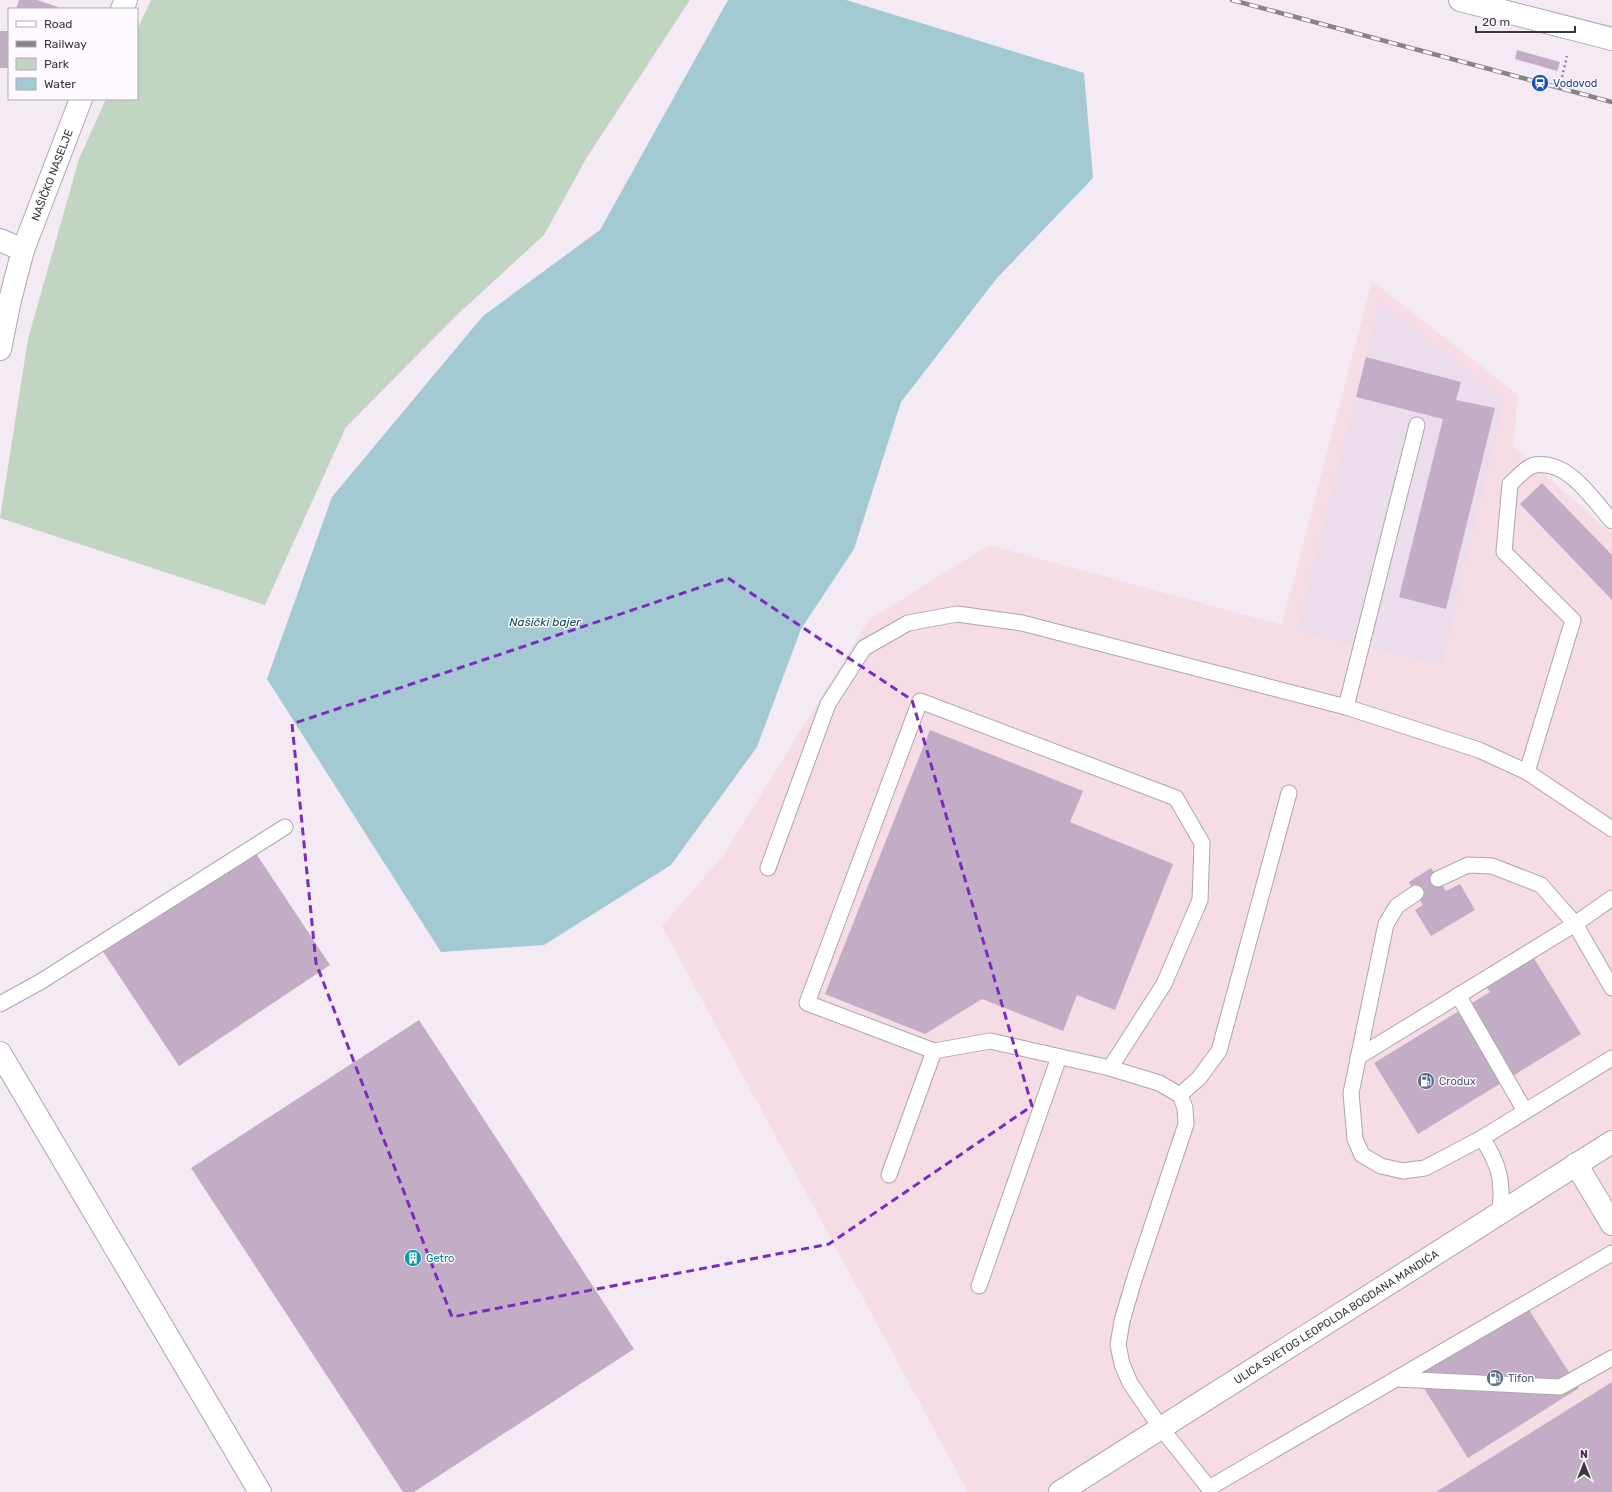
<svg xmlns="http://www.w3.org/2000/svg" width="1612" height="1492" font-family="Rubik,sans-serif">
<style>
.commercial{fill:#f5dce5}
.built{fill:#ecdded}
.green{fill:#c2d4c2}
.water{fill:#a3c9d3}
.building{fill:#c3acc5}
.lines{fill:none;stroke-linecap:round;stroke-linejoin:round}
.lane-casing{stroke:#aea5ae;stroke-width:17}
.street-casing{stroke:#aea5ae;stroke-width:24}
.secondary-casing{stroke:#aea5ae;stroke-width:24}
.path{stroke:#908a91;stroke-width:2.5;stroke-dasharray:2 3;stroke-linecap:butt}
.lane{stroke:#fff;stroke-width:15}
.street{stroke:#fff;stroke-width:22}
.secondary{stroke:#fff;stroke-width:22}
.rail-casing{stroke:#888289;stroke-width:4.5}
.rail{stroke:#fef9ff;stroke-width:3;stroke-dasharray:9;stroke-linecap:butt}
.marked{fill:none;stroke:#7b2cbf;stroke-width:3;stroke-dasharray:8 5;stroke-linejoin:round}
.labels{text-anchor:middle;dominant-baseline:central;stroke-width:3;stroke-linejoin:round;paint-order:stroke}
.transit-label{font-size:11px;fill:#164399;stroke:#fef9ff;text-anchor:start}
.street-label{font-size:11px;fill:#3a373b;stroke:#fef9ff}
.service-label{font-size:11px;fill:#4e5e75;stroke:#fef9ff;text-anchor:start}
.culture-label{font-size:11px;fill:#0d838f;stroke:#fef9ff;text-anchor:start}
.water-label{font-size:12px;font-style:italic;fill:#174d59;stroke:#fef9ff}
</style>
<rect width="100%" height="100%" fill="#f3eaf4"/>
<!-- commercial -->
<path class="commercial" d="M1372,281L1518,395L1513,446L1612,534V1492H968L662,926L723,856L869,620L989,545L1282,625Z"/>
<!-- built -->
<path class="built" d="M1380,301L1504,400L1442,665L1297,631Z"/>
<!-- green -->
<path class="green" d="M151,0H690L587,157L544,235L459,313L346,427L265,605L0,518L28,339L79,159L106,99H137V30Z"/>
<!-- water -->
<path class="water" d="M728,0H846L1084,73L1093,178L997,278L901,402L854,549L801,629L757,747L671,865L544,945L441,952L267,679L332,497L483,316L600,230Z"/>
<!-- building -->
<g class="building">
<path d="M19,0H37L58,7L57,9H16Z"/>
<path d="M9,28V68H0V31H8Z"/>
<path d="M1517,50L1560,62L1557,71L1515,59Z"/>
<path d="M1366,357L1461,382L1456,400L1495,408L1446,609L1399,597L1443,419L1356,397Z"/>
<path d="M1542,483L1612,555V600L1520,504Z"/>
<path d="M930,730L1083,791L1070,822L1173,864L1115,1010L1077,995L1063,1031L982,999L925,1034L825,994Z"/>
<path d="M253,849L330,965L179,1066L102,950Z"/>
<path d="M1431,868L1446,891L1460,884L1475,910L1431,936L1415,910L1423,905L1409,882Z"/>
<path d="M1533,957L1581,1034L1418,1134L1374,1063L1490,992L1486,986Z"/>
<path d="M419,1020L634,1349L414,1492H403L191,1168Z"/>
<path d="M1522,1299L1579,1388L1468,1458L1411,1368Z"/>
<path d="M1612,1382V1492H1436Z"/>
</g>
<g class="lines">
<defs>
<g id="lane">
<path d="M1346,707L1417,425"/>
<path d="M1527,772L1573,620L1504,552L1510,484C1516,479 1527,466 1535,465C1569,460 1592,499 1612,521"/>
<path d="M768,868L828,704L864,648L908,623L957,614L1022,623L1346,707L1479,750L1527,772L1612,829"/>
<path d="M1416,893L1397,906L1386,924L1351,1093L1355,1139L1362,1155L1381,1166L1403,1171L1425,1168L1482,1138L1612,1058"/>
<path d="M1612,898L1575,924L1612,988"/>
<path d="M1458,995L1525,1111"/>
<path d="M0,1004L40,982L285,827"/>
<path d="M934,1051L807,1003L920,701L1176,798L1202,843L1200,900L1164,984L1110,1068"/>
<path d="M1358,1057L1575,924L1541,885L1492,866L1468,865L1438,879"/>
<path d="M1180,1095L1199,1078L1219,1051L1289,793"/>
<path d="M1482,1138C1498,1162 1505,1183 1499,1212"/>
<path d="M889,1175L934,1051L990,1041L1110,1068L1159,1083L1180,1095L1185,1108L1186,1124L1134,1280L1122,1321L1118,1345L1122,1364L1130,1383L1161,1428L1209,1488L1612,1253"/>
<path d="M979,1286L1059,1057"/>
<path d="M1396,1379L1560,1387L1612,1358"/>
</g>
<g id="street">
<path d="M1460,0L1612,39"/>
<path d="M122,9L126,0"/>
<path d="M0,240L23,250"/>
<path id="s1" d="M0,349L10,300L23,250L81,99"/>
<path d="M0,1053L260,1492"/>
<path d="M1576,1164L1612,1224"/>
</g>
<g id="secondary">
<path id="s2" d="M1060,1492L1612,1142"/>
</g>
</defs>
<!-- lane casing -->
<use href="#lane" class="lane-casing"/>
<!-- street casing -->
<use href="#street" class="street-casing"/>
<!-- secondary casing -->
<use href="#secondary" class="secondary-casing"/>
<!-- path -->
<path class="path" d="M1562,77L1567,56"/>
<!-- lane -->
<use href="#lane" class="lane"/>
<!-- street -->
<use href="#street" class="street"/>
<!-- secondary -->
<use href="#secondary" class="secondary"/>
<defs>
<path id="rail" d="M1232,0L1612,102"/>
</defs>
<!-- rail casing -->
<use href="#rail" class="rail-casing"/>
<!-- rail -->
<use href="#rail" class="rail"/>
</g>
<!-- marked area -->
<path class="marked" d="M728,578L912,700L1032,1106L829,1244L452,1317L316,963L292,724Z"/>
<!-- icons -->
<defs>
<symbol id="station-disc" viewBox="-11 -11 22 22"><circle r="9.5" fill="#1a4fb4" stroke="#fef9ff"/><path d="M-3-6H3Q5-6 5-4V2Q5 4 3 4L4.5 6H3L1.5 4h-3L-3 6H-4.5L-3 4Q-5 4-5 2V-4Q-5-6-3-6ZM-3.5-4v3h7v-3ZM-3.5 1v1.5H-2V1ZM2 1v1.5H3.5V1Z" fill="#fff"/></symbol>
<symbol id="fuel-disc" viewBox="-11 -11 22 22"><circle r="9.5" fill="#5c6f8a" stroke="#fef9ff"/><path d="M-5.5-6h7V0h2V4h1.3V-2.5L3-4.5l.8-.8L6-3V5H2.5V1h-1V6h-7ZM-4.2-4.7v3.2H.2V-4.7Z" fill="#fff"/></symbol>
<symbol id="building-disc" viewBox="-11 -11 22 22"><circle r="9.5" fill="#0f9aa8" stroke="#fef9ff"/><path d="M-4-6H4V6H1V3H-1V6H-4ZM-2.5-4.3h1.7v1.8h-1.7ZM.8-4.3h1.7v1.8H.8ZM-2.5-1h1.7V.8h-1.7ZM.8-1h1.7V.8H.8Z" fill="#fff"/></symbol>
</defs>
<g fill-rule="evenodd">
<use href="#station-disc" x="1530" y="73" width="20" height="20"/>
<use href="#fuel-disc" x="1416" y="1071" width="20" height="20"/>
<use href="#building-disc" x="403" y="1248" width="20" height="20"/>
<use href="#fuel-disc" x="1485" y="1368" width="20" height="20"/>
</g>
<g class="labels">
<!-- transit labels -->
<g class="transit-label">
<text x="1553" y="83">Vodovod</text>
</g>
<!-- street labels -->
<g class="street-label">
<text stroke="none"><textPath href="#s1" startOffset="182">NAŠIČKO NASELJE</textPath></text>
<text stroke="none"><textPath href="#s2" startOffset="327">ULICA SVETOG LEOPOLDA BOGDANA MANDIĆA</textPath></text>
</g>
<!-- service labels -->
<g class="service-label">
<text x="1439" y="1081">Crodux</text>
<text x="1508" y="1378">Tifon</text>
</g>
<!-- culture labels -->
<g class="culture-label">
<text x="426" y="1258">Getro</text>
</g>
<!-- water labels -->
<g class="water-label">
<text x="545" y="622">Našički bajer</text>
</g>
</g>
<!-- legend -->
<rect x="8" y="8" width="130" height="92" fill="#fef9ff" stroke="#b0abb1"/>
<rect x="16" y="21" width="20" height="6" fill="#ffffff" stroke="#b0abb1"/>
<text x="44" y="28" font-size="12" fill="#3a373b">Road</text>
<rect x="16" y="41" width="20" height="6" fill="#888289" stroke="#b0abb1"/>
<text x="44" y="48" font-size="12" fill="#3a373b">Railway</text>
<rect x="16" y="58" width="20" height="12" fill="#c2d4c2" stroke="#b0abb1"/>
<text x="44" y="68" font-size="12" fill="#3a373b">Park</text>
<rect x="16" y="78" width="20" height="12" fill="#a3c9d3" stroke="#b0abb1"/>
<text x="44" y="88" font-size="12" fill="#3a373b">Water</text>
<!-- north arrow -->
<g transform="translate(1584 1464)" stroke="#fef9ff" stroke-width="3" paint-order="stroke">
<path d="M0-3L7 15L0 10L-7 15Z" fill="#3a373b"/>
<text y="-6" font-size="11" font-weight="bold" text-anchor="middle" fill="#3a373b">N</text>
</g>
<!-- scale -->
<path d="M1476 26v6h99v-6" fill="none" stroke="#3a373b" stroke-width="2"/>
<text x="1482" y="26" font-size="12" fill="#3a373b" stroke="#fef9ff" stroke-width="3" paint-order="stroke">20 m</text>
</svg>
